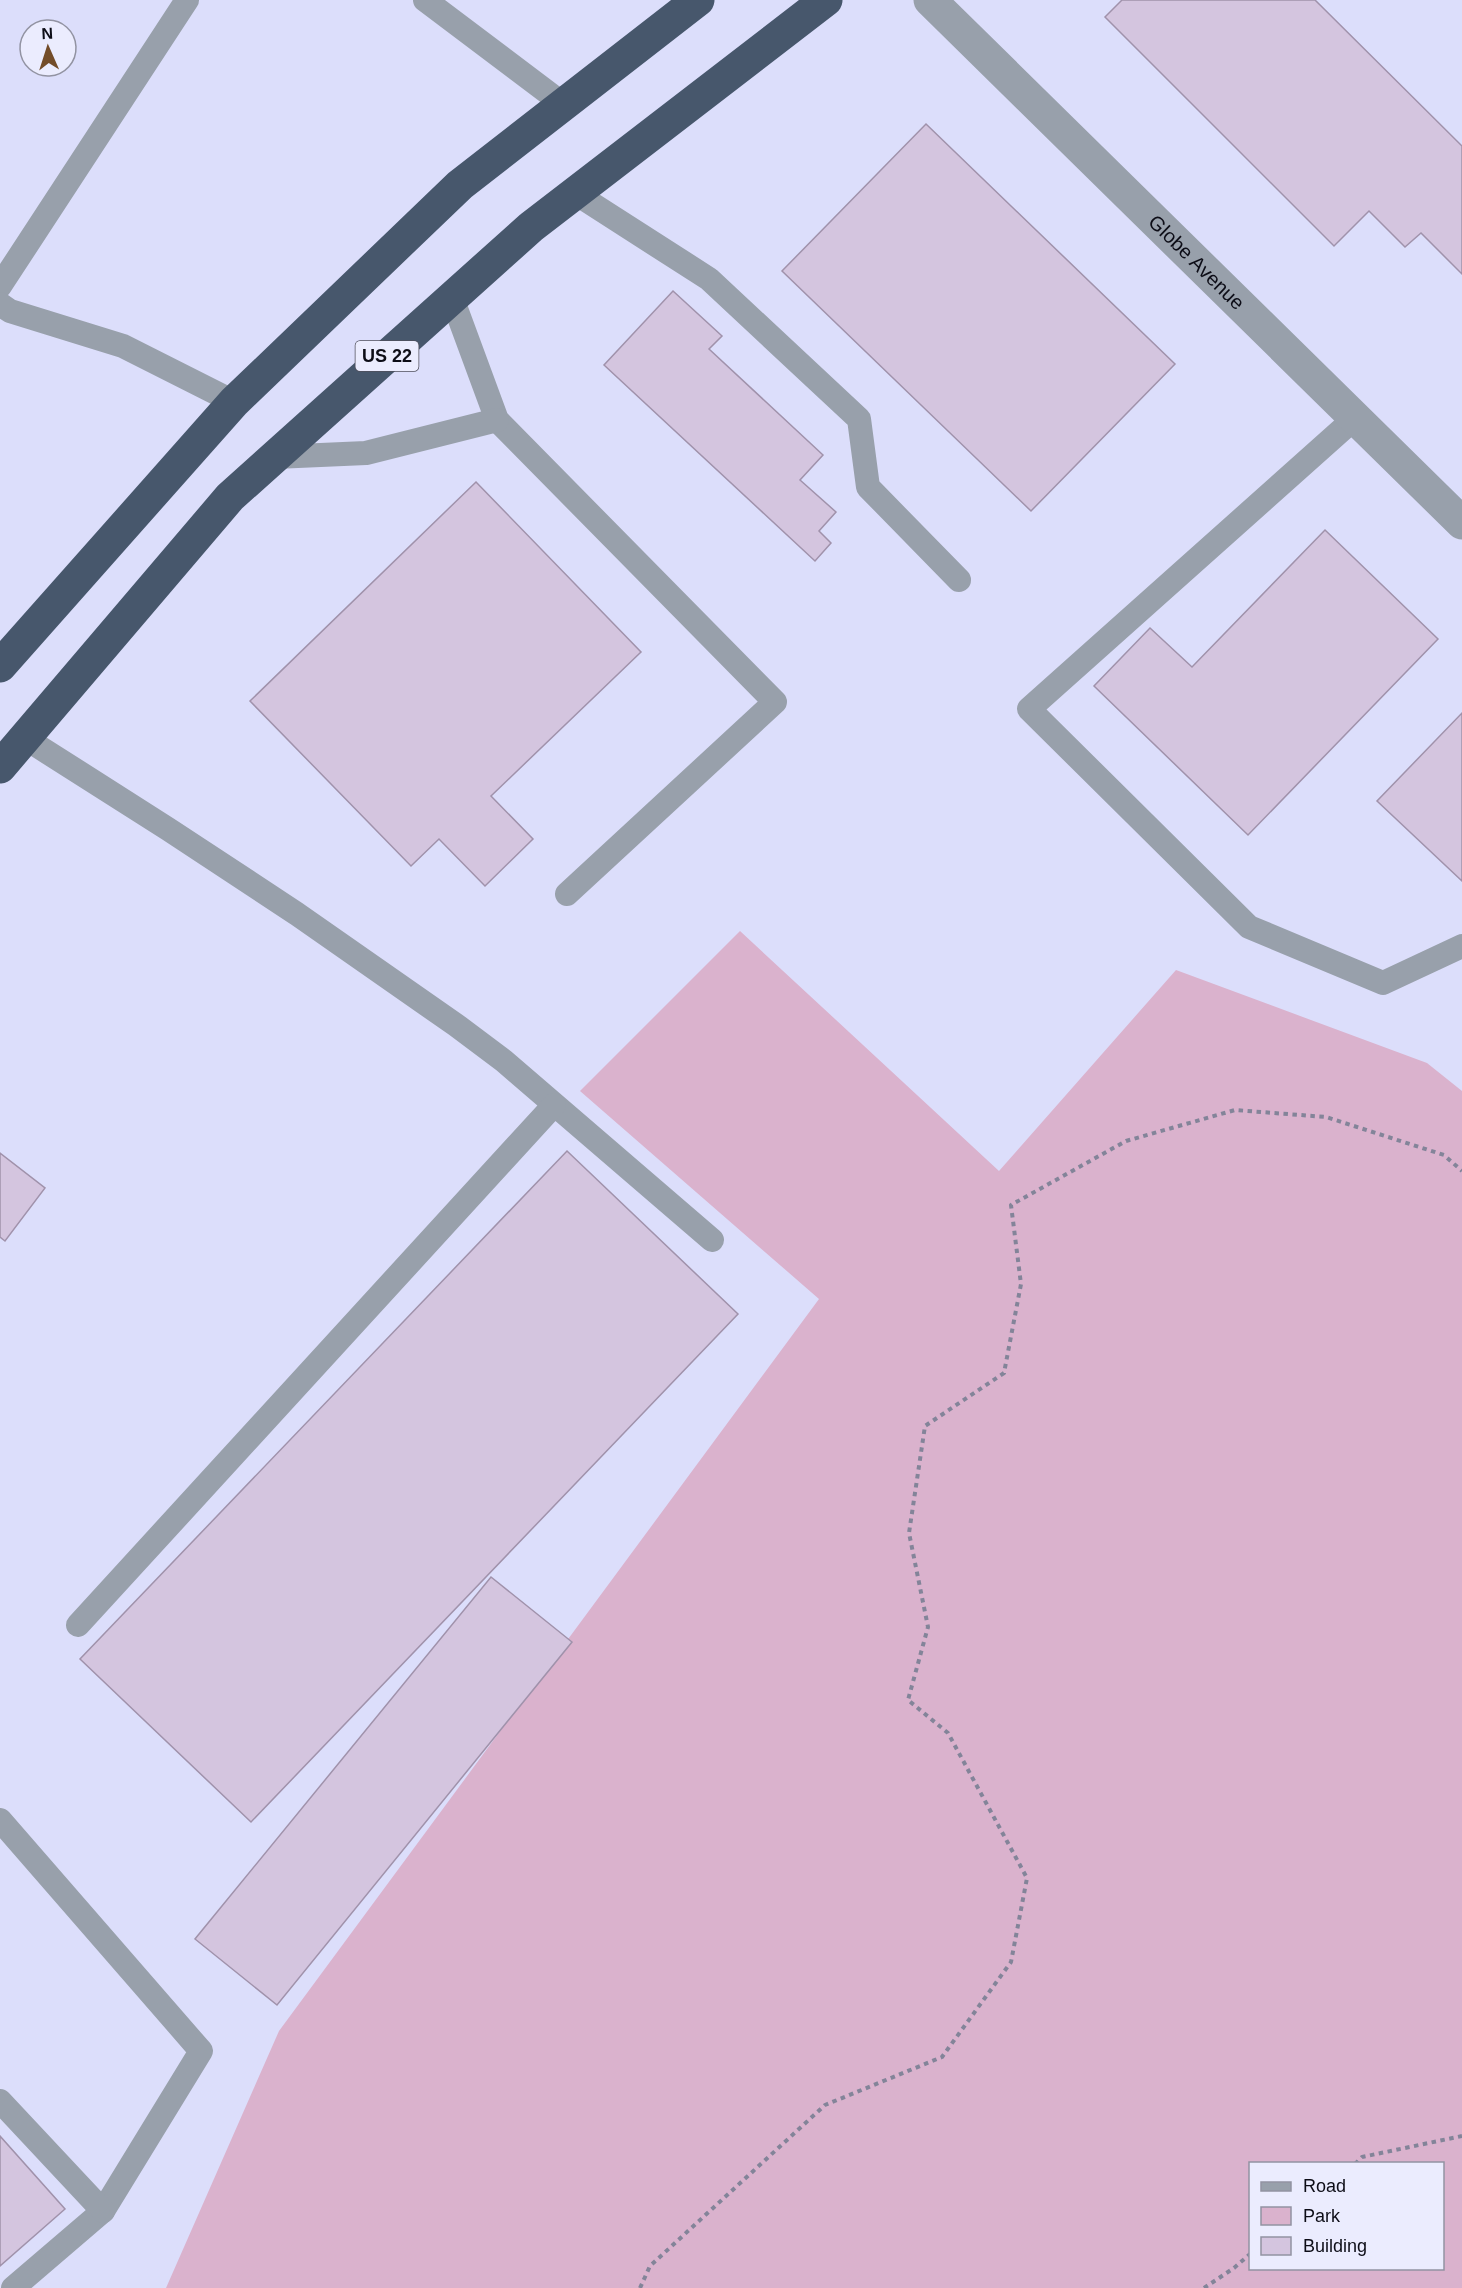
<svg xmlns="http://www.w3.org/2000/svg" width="1462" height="2288" font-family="Arial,sans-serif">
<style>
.green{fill:#dab2cd;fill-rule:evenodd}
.building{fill:#d4c5df;stroke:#a092ab;stroke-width:1.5}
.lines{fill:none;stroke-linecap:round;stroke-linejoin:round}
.path{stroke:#838499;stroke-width:4;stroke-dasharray:4.5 4.5;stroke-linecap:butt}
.lane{stroke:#98a0ab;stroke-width:24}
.street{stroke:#98a0ab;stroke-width:33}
.highway{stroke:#47576c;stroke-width:33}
.labels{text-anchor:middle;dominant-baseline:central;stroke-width:4.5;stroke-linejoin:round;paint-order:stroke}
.shield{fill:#ebecfe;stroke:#50505c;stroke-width:1.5}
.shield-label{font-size:18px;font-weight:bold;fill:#0d0d17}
.street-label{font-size:20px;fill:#0d0d17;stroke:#ebecfe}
</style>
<rect width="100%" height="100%" fill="#dcdefb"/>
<!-- green -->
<path class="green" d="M740,931L999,1171L1176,970L1427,1063L1462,1091V2288H166L279,2031L819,1299L580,1091ZM1250,2164H1442V2268H1250Z"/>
<!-- building -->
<g class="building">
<path d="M1122,0H1315L1462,146V274L1421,233L1405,247L1369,211L1334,246L1105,17Z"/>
<path d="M926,124L1175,364L1031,511L782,271Z"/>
<path d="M673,291L722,336L709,349L823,455L800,480L836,512L819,531L831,543L815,561L604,365Z"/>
<path d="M476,482L641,652L491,796L533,839L485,886L439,839L411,866L250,701Z"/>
<path d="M1325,530L1438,639L1248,835L1094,686L1150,628L1192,667Z"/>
<path d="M1462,713V881L1377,801Z"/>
<path d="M567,1151L738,1314L251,1822L80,1659Z"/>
<path d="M0,1153L45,1188L5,1241L0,1237Z"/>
<path d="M491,1577L572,1642L277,2005L195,1939Z"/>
<path d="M0,2136L65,2209L0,2266Z"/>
</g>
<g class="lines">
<!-- path -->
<g class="path">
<path d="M1355,2164L1362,2157L1462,2136"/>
<path d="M640,2288L650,2266L825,2105L942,2057L1011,1962L1027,1878L948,1733L908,1700L928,1627L909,1533L925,1426L1004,1373L1021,1284L1011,1205L1126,1141L1235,1110L1326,1117L1444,1155L1462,1171"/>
<path d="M1204,2288L1234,2268L1250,2254"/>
</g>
<!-- lane -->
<g class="lane">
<path d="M425,0L563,104"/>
<path d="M575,193L709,279L859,419L868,487L959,580"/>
<path d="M0,286L187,0"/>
<path d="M452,298L497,420L775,702L567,894"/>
<path d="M0,304L10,311L123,346L234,402"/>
<path d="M1355,418L1029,709L1249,927L1383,983L1462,946"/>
<path d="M275,457L366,453L497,420"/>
<path d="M25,738L168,829L297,914L456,1025L504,1061L712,1240"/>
<path d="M78,1625L554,1105"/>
<path d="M0,1820L201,2051L103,2211L13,2288"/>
<path d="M0,2101L103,2211"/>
</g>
<!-- street -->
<path class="street" id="s1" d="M930,0L1462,523"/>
<!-- highway -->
<g class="highway">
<path d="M0,666L234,402L460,185L698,0"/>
<path d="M0,767L230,497L531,227L826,0"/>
</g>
</g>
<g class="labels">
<!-- shield labels -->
<rect class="shield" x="355.5" y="341" width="63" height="30" rx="4.5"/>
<g class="shield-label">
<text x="387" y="356">US 22</text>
</g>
<!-- street labels -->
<g class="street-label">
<text stroke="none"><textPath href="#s1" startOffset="374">Globe Avenue</textPath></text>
</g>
</g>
<!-- legend -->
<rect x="1249" y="2162" width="195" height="108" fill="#ebecfe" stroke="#9293a2" stroke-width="1.5"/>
<rect x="1261" y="2182" width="30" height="9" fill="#98a0ab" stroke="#9293a2" stroke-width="1.5"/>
<text x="1303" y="2192" font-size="18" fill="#0d0d17">Road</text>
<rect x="1261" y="2207" width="30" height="18" fill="#dab2cd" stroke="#9293a2" stroke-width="1.5"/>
<text x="1303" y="2222" font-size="18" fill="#0d0d17">Park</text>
<rect x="1261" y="2237" width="30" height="18" fill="#d4c5df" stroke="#9293a2" stroke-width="1.5"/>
<text x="1303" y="2252" font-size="18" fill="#0d0d17">Building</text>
<!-- north arrow -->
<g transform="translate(48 48) rotate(357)"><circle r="28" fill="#ebecfe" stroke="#9293a2" stroke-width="1.5"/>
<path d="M0-4.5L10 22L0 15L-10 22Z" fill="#734c29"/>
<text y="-9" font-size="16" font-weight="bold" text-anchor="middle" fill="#0d0d17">N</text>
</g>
</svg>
